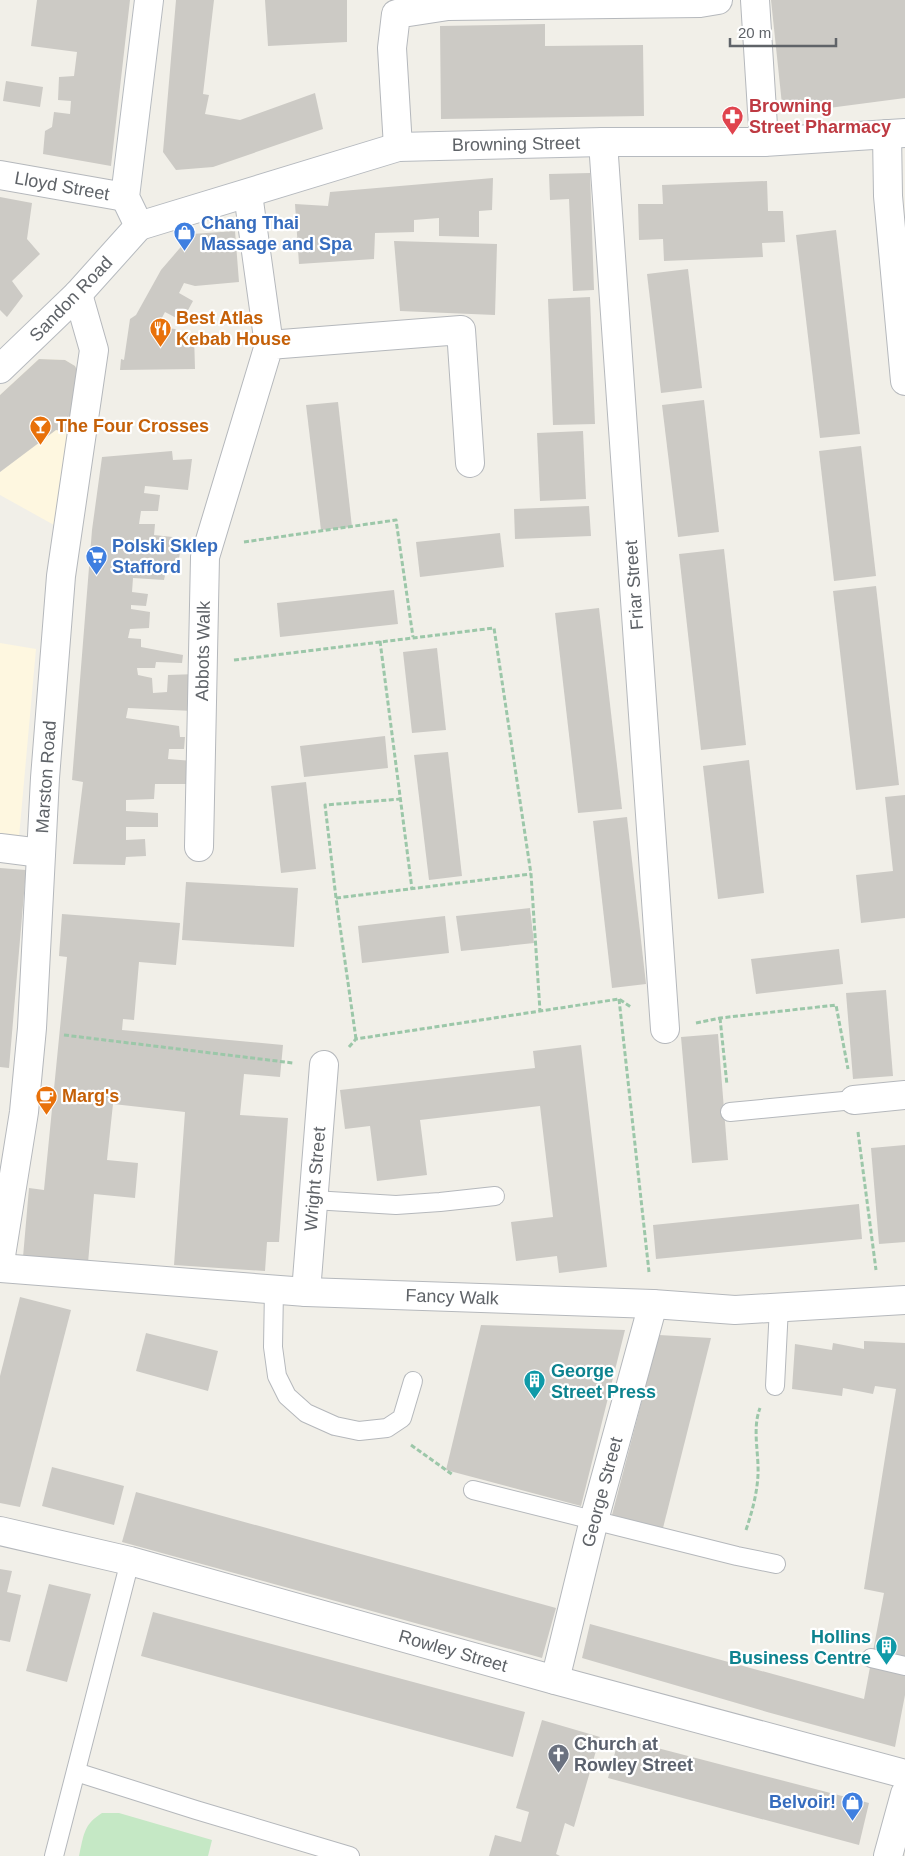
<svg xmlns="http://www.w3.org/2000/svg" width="905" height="1856" font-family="Arial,sans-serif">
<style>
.commercial{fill:#fef7e0}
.green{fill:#c5e8c5}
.building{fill:#cccac5}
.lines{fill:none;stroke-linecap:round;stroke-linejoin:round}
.lane-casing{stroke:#b5b8bc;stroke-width:20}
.street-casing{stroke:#b5b8bc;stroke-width:30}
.secondary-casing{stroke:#b6babf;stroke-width:30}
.path{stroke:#9cc7a9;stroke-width:3;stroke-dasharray:5 2.5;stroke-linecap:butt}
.lane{stroke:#fff;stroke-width:18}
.street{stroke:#fff;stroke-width:28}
.secondary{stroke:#fff;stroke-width:28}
.labels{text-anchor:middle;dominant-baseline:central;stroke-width:4.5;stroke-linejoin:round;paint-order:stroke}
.health-label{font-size:18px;font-weight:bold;fill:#be3a42;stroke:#fff;text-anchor:start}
.street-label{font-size:18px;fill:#5f6368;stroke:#fff}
.shop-label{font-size:18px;font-weight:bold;fill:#366cbe;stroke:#fff;text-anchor:start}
.food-label{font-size:18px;font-weight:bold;fill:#c56008;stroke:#fff;text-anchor:start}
.culture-label{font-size:18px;font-weight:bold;fill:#0d838f;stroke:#fff;text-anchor:start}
.worship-label{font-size:18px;font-weight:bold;fill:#5b616d;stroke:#fff;text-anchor:start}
</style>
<rect width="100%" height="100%" fill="#f1efe8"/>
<!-- commercial -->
<g class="commercial">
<path d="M39,359L65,360L75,366L79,374L71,433L54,525L0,495V472L21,456L0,434V395Z"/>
<path d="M0,643L36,649L19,837L0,835Z"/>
</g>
<!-- green -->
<path class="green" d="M102,1813H119L212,1840L208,1856H79C84,1835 83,1825 102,1813Z"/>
<!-- building -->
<g class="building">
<path d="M37,0H130L111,166L43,154L45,131L52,127L54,112L70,114L71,101L58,100L59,77L74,76L77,52L31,46Z"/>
<path d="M176,0H214L203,94L209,95L205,114L240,120L315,93L323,129L213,167L176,170L163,152Z"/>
<path d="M265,0H347V42L268,46Z"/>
<path d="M771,0H905V98L783,114Z"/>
<path d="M545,24V46L643,45L644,116L441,119L440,26Z"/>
<path d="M6,81L43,87L40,107L3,101Z"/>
<path d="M590,173L594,290L573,291L569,199L550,200L549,174Z"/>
<path d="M493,178L492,210L479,211V237L439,236V218L414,220V232L375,233L374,259L299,264L295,204L328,206L330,192Z"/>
<path d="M767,181L768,211H783L785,242L762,243L763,257L664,261L663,239L639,240L638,204H663L662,185Z"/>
<path d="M0,197L32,203L27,239L40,254L12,281L23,296L7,317L0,310Z"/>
<path d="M836,230L860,434L820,438L796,235Z"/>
<path d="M235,231L239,282L195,286L184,283L179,293L193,301L182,321L165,312L157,327L175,329L179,333L194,334L195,369L120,370L121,359L124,360L130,319L136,315L161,270L192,234Z"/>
<path d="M394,241L497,244L495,315L400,311Z"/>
<path d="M688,269L702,388L661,393L647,274Z"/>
<path d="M590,297L595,424L553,425L548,299Z"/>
<path d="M39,359L65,360L75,366L79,374L71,433L56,430L0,472V395Z"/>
<path d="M704,400L719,532L678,537L662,405Z"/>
<path d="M338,402L352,527L321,530L306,405Z"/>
<path d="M583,431L586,499L540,501L537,433Z"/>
<path d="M861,446L876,576L834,581L819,451Z"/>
<path d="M172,451L173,460L192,459L188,490L145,486L144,493L160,495L158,511H141L139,524H155L154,535L182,538L178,566H167L164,580L133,578L132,592L148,594L146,606L131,605V609L150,612L149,628L130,629L128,638L141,639V647L183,655L182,663L156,662L155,668H137L138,675L152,678L153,693L167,692L168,675L197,674L193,711L128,708L126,718L179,726L180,737H185L184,749H169L168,759L193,761L192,784H155L154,799L126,800V811L158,813V827H126V840L145,839L146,856L126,857L125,865L73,864L83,782L72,780L92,530L102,457Z"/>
<path d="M589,506L591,536L515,539L514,509Z"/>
<path d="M500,533L504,567L420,577L416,542Z"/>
<path d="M724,549L746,745L701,750L679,554Z"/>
<path d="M876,586L899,785L856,790L833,591Z"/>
<path d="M394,590L398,624L280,637L277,603Z"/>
<path d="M599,608L622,809L578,813L555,613Z"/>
<path d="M437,648L446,730L412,733L403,652Z"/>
<path d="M385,736L388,768L304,777L300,746Z"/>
<path d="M448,752L462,876L429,880L414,755Z"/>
<path d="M749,760L764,893L718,899L703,766Z"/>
<path d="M306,782L316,869L281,873L271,786Z"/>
<path d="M905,795V918L861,923L856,875L893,871L885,797Z"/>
<path d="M627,817L646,984L612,988L593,821Z"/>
<path d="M0,868L26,870L9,1068L0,1067Z"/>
<path d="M186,882L298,888L294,947L182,940Z"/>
<path d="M530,908L534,943L461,951L456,916Z"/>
<path d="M62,914L180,923L176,965L139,962L134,1020L123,1019L122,1030L283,1045L280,1077L244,1074L240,1115L288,1118L279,1242H267L265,1271L174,1265L185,1112L113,1104L107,1160L138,1163L135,1198L94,1194L88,1263L23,1257L29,1188L44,1190L67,957L59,956Z"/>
<path d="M445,916L449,953L362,963L358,926Z"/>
<path d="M839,949L843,984L756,994L751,959Z"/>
<path d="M886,990L893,1076L853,1079L846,993Z"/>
<path d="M718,1034L728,1160L692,1163L681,1037Z"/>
<path d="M581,1045L607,1267L559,1273L557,1256L516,1261L511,1222L553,1217L540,1106L420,1120L427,1175L377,1181L370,1126L345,1129L340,1090L535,1068L533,1051Z"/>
<path d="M905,1145V1242L879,1244L871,1148Z"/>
<path d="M859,1204L862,1239L656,1259L653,1225Z"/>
<path d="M20,1297L71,1310L20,1507L0,1503V1376Z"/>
<path d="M481,1325L625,1330L581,1506L446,1470Z"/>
<path d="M146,1333L218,1351L208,1391L136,1371Z"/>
<path d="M659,1335L711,1338L663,1528L612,1515Z"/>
<path d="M864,1341L905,1343V1695L895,1747L767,1712L582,1658L590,1624L864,1699L884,1593L864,1589L896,1389L875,1386L873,1394L843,1388L842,1396L792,1389L795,1344L832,1350L833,1343L864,1349Z"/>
<path d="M52,1467L124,1486L114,1525L42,1506Z"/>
<path d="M136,1492L556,1608L542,1658L122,1542Z"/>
<path d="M0,1569L12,1571L7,1592L21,1595L10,1642L0,1640Z"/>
<path d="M49,1584L91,1594L67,1682L26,1671Z"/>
<path d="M153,1612L525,1712L513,1757L141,1656Z"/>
<path d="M542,1720L600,1737L574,1827L565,1823L556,1854L560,1856H489L495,1835L521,1842L529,1812L516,1808Z"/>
<path d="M619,1738L869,1803L859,1845L608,1778Z"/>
</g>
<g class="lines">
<defs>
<g id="lane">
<path d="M730,1112L854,1100"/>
<path d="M313,1200L396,1205L440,1202L495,1196"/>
<path d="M274,1289L273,1347L277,1376L287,1396L306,1413L335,1426L359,1431L387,1428L402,1418L413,1381"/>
<path d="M775,1386L779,1307"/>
<path d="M473,1490L737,1556L776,1564"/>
<path d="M871,1658L905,1666"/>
<path d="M76,1772L196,1810L350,1856"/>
<path d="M54,1856L130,1561"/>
</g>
<g id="street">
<path d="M755,0L764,142"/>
<path d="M887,134L888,196L905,381"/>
<path d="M603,142L665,1029"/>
<path d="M398,147L392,48L396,14L448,6L700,3L718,0"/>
<path d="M0,175L125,197"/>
<path d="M248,194L269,345"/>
<path d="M199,847L205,557L269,345L461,330L470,463"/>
<path d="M0,848L41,853"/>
<path d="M854,1100L905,1095"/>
<path d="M0,1262L24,1112L32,1028L45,778L61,576L94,350L78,294"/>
<path d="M0,1268L306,1292L653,1304L735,1310L905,1300"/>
<path d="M306,1292L324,1065"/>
<path d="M0,1531L130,1561L555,1680L905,1774"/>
<path d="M555,1680L594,1520L653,1304"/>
<path d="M888,1856L905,1794"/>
</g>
<g id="secondary">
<path d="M139,226L398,147L603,142H764L905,133"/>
<path d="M139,226L125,197L149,0"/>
<path d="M0,369L78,294L139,226"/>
</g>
</defs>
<!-- lane casing -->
<use href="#lane" class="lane-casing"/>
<!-- street casing -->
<use href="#street" class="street-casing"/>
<!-- secondary casing -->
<use href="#secondary" class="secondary-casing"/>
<!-- path -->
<g class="path">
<path d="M244,542L396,520L413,637"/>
<path d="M380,641L412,889"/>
<path d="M234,660L494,628L531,874L540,1011"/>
<path d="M336,898L531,874"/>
<path d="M619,999L649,1272"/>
<path d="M720,1018L727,1085"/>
<path d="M696,1023L720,1018L836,1005L848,1069"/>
<path d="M64,1035L293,1063"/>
<path d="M356,1039L336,898L325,805L401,799"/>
<path d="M349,1047L356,1039L619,999L631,1007"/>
<path d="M858,1132L876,1270"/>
<path d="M411,1445L453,1475"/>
<path d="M746,1530C752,1512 757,1494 758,1475C759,1453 752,1429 760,1408"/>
</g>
<!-- lane -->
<use href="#lane" class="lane"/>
<!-- street -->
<use href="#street" class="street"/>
<!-- secondary -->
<use href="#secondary" class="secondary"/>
</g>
<!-- icons -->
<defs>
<symbol id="pharmacy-pin" viewBox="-11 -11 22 30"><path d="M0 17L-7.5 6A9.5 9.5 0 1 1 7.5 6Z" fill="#e0444e" stroke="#fff"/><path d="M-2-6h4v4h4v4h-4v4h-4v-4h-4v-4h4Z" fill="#fff"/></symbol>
<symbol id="shop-pin" viewBox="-11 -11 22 30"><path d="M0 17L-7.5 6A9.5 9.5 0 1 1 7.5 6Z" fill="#3f7fe0" stroke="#fff"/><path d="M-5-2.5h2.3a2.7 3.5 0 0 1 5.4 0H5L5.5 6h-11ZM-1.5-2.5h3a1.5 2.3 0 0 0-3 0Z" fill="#fff"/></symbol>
<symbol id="restaurant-pin" viewBox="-11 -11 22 30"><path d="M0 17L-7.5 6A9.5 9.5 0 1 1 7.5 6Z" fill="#e8710a" stroke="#fff"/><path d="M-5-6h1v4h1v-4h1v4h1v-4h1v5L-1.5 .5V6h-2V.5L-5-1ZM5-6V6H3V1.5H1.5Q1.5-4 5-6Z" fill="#fff"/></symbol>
<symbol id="bar-pin" viewBox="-11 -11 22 30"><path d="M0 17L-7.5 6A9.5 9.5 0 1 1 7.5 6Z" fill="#e8710a" stroke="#fff"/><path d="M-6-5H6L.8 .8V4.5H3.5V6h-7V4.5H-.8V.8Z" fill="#fff"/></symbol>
<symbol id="supermarket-pin" viewBox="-11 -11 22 30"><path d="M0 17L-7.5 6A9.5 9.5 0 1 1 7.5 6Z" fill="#3f7fe0" stroke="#fff"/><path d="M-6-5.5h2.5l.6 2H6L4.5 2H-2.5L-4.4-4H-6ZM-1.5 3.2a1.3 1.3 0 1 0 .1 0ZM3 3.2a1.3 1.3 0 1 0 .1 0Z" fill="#fff"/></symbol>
<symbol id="cafe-pin" viewBox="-11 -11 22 30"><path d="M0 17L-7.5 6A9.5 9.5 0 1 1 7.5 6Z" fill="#e8710a" stroke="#fff"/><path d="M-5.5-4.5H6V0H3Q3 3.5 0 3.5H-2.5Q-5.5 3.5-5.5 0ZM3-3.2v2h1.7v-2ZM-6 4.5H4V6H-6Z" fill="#fff"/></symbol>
<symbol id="building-pin" viewBox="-11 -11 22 30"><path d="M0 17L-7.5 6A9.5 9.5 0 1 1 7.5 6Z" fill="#0f9aa8" stroke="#fff"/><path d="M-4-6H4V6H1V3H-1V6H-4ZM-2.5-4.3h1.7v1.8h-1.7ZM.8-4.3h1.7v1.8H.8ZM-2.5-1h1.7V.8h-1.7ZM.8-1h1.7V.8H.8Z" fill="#fff"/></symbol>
<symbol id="church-pin" viewBox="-11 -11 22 30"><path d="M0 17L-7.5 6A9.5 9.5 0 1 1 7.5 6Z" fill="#6b7280" stroke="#fff"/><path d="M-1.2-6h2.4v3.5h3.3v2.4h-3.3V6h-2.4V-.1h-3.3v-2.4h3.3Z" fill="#fff"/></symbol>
</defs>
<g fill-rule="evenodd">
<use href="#pharmacy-pin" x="720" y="104" width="25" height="34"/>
<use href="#shop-pin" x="172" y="220" width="25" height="34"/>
<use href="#restaurant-pin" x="148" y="316" width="25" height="34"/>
<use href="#bar-pin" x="28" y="414" width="25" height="34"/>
<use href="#supermarket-pin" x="84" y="544" width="25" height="34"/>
<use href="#cafe-pin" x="34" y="1084" width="25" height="34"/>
<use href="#building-pin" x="522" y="1368" width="25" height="34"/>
<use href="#building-pin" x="874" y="1634" width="25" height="34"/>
<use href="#church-pin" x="546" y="1742" width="25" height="34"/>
<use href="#shop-pin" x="840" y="1790" width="25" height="34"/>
</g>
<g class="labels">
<!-- health labels -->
<g class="health-label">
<text x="749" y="106">Browning<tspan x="749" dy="21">Street Pharmacy</tspan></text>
</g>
<!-- street labels -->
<g class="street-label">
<text transform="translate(516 144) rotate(-1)">Browning Street</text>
<text transform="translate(62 186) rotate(10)">Lloyd Street</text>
<text transform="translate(71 299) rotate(-46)">Sandon Road</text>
<text transform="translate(634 585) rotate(-94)">Friar Street</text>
<text transform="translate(203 651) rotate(-89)">Abbots Walk</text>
<text transform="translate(46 777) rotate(-86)">Marston Road</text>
<text transform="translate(315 1179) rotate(-85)">Wright Street</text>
<text transform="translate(452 1297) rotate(2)">Fancy Walk</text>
<text transform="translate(602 1492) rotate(-75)">George Street</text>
<text transform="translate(453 1651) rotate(16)">Rowley Street</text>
</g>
<!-- shop labels -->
<g class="shop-label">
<text x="201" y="223">Chang Thai<tspan x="201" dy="21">Massage and Spa</tspan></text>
<text x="112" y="546">Polski Sklep<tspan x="112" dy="21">Stafford</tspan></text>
<text x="836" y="1802" text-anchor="end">Belvoir!</text>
</g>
<!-- food labels -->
<g class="food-label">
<text x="176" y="318">Best Atlas<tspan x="176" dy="21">Kebab House</tspan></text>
<text x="56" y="426">The Four Crosses</text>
<text x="62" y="1096">Marg's</text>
</g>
<!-- culture labels -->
<g class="culture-label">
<text x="551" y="1371">George<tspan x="551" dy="21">Street Press</tspan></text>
<text x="871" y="1637" text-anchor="end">Hollins<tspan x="871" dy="21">Business Centre</tspan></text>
</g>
<!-- worship labels -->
<g class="worship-label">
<text x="574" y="1744">Church at<tspan x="574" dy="21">Rowley Street</tspan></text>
</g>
</g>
<!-- scale -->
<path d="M730 38v8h106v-8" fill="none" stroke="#5f6368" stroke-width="2.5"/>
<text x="738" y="38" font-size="15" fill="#5f6368" stroke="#ffffff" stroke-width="4" paint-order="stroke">20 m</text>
</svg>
